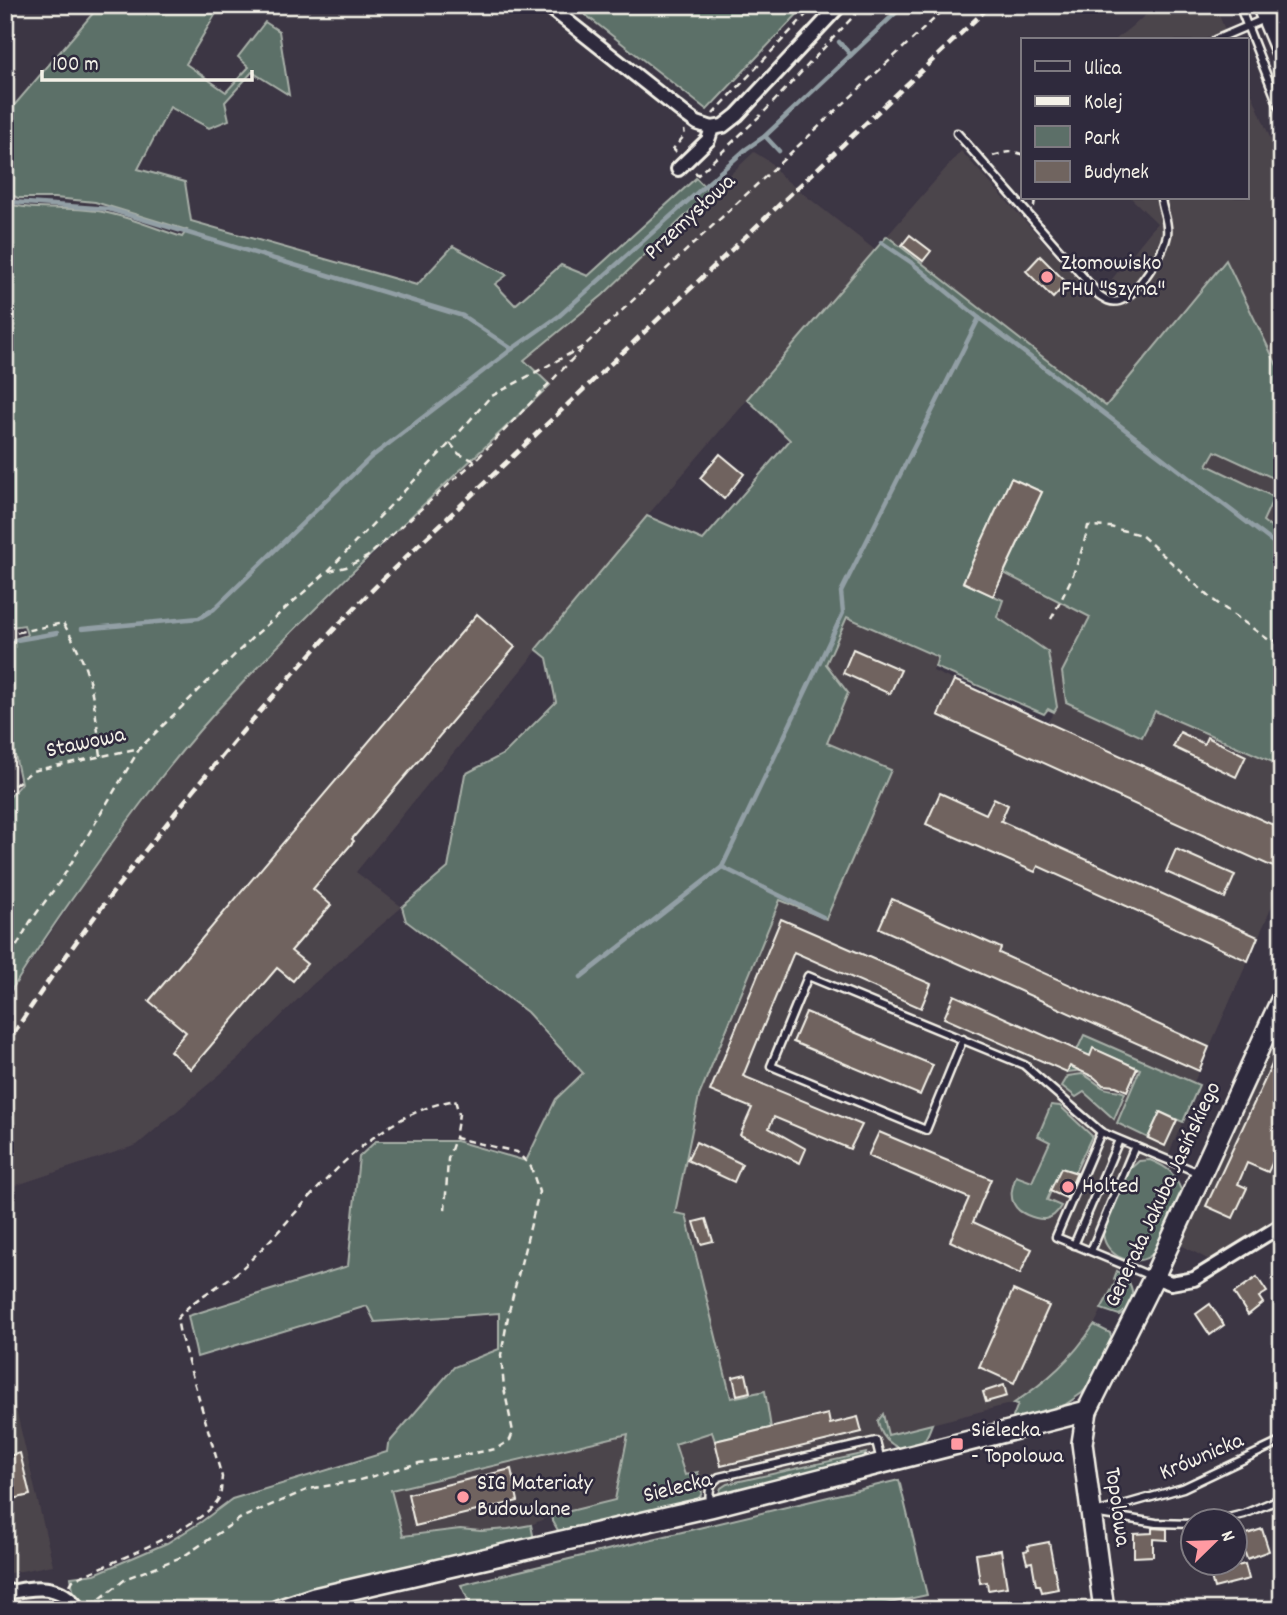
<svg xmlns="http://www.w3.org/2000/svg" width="1287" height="1615" font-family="Dekko,sans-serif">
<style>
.built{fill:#4c444c}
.green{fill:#5c6f68;stroke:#a8b0a8;stroke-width:2}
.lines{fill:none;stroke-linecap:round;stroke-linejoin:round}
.stream{stroke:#929fa5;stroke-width:4.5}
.building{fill:#70645f;stroke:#f4f1e8;stroke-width:2}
.lane-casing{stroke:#f4f1e8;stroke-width:11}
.street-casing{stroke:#f4f1e8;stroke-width:18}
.secondary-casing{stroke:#f4f1e8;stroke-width:24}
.path{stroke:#f4f1e8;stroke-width:2.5;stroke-dasharray:7 5;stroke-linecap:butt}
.lane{stroke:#2f2a3d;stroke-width:6}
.street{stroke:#2f2a3d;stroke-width:12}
.secondary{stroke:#2f2a3d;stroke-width:19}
.rail{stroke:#f4f1e8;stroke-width:4.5;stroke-dasharray:10 5;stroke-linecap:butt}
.poi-dot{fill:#ff9aa2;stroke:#2f2a3d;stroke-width:2.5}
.labels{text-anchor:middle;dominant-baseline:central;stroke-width:5;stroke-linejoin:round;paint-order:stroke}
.street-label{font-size:23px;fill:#f4f1e8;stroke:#2f2a3d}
.poi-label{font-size:23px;fill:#f4f1e8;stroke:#2f2a3d;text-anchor:start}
</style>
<rect width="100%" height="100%" fill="#3c3644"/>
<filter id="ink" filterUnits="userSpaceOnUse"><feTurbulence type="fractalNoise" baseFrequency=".0143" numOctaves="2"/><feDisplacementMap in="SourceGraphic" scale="14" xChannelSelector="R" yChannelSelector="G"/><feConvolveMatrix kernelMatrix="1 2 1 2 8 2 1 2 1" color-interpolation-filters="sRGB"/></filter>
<g filter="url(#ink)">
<!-- built -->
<g class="built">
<path d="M1158,5H1215L1225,30L1203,40H1115Z"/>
<path d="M1247,82L1273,145L1282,139V543L887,236L961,151L1096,299L1157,223L1131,198H1247Z"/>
<path d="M754,152L770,162L782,177L875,250L647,516L356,872L402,907L312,985L238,1059L137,1145L5,1189V1001L126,821L170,765L234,692L301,624L550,386L523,360L603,295Z"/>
<path d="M1011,478L1042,492L1090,617L1062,672L1143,737L1154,711L1282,766V884L1194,1082L1199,1085L1114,1278L1117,1280L1094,1325L1078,1349L1040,1386L1014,1403L888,1435L891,1448L612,1515L614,1500L550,1516L531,1525L508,1529L481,1531L460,1529L403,1536L391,1489L628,1434L699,1096L781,899L826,919L891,770L827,744L848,694L825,664L847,617L938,657L933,671L1047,723L1057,707L1048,652L997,617L963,582Z"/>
<path d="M1282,1020V1221L1213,1262L1181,1245Z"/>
<path d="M5,1363L53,1565L5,1574Z"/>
</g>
<!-- green -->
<g class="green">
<path d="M100,5H221L186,64L226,92L249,67L238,57L265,22L279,31L289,95L252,72L225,102L229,120L209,128L170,107L138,169L185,182L191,221L417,285L453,246L507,275L495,284L515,305L561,265L588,276L696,178L710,192L603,295L524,360L550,385C445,486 335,584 235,691C179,750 131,815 84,882C57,920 29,960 5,1001V803L21,783L5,709V642L27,635L24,625L5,628V203C37,213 71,205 103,212C130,217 156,229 182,237L187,230L95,202L55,198H18L5,192V116Z"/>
<path d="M573,5H806L707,110Z"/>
<path d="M887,236L1106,406L1226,260L1282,376V482L1215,451L1207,465L1274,497L1263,521L1282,536V766L1155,711L1142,737L1066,702L1062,672L1090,617L1004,573L1042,492L1011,478L963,582L1003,600L997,617L1048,652L1057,707L1054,712L1048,709L1044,714L935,667L938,657L847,617L826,664L848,693L827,743L891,770L826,919L780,900L699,1096L675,1213L686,1215L731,1398L765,1391L771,1428L715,1441L712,1432L675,1444L685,1475L698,1472L702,1493L697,1501L560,1534L550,1516L615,1500L628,1434L391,1490L403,1536L460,1529L481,1531L508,1529L531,1525L534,1540L293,1594L259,1610H90L73,1590L71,1577L95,1574L167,1543L201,1522L232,1499L387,1452L388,1444L454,1367L499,1349V1313L375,1322L367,1306L197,1357L188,1316L348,1266L359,1157L376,1141H456L526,1161L556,1099L583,1073L527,1012L406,921L402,907L448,868L465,774L504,754L556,702L547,658L536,649L647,516L703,540L790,440L747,399Z"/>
<path d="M1084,1035L1199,1085L1183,1122L1160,1112L1148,1138L1117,1123L1140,1069L1094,1049L1084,1070L1067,1072Z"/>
<path d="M1082,1074C1090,1077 1095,1083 1102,1087C1109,1091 1118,1089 1125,1093L1114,1119L1084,1092L1076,1097L1062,1086L1068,1076Z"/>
<path d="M1051,1105L1060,1106L1092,1136L1075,1172L1061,1168L1047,1200L1061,1206C1052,1222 1041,1221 1027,1215C1021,1212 1017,1210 1014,1204C1009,1194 1013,1186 1016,1176L1032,1182L1050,1142L1038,1136Z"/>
<path d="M1150,1160C1170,1168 1174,1173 1182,1192C1175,1208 1164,1239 1154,1252C1146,1262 1130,1263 1119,1257C1109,1251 1103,1243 1103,1231L1129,1170L1139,1161Z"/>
<path d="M1117,1271C1135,1280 1139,1306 1119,1315L1101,1309L1117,1280L1114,1279Z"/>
<path d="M1094,1325L1110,1333L1112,1342L1090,1385L1082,1393L1059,1409L1015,1420L1013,1417L1018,1404L1014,1403C1047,1381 1072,1359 1094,1325Z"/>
<path d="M883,1414L888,1435L932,1424C929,1431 927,1440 920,1444C900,1456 881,1441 878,1421Z"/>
<path d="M866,1453L864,1459L718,1496L721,1488L727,1484Z"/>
<path d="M899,1480L927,1595L858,1610H473L461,1585Z"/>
</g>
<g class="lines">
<!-- stream -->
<g class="stream">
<path d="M839,42L851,55"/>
<path d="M765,136L904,5"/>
<path d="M5,199L12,202L109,209L463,316L512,349"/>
<path d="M881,242L912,263L979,318L1282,549"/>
<path d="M82,629L199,618L214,609L370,458L512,349L559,316L746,149L765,136L779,151"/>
<path d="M5,642L57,633"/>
<path d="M722,867L823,917"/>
<path d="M581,977L722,867L843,613L841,592L979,318"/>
</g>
</g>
<!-- building -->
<g class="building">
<path d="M910,235L931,251L923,261L902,245Z"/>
<path d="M1040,256L1067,283L1053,298L1026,271Z"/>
<path d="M720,454L744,474L724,499L700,478Z"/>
<path d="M1011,478L1042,492L993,596L963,582Z"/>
<path d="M477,614L515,647L352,839L354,841L313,889L331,905L291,951L307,964L293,981L277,968L191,1069L170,1051L186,1032L149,1001Z"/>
<path d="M853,649L901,670L890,694L843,673Z"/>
<path d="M954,680L1282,829V871L938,715Z"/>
<path d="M1180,732L1204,744L1207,737L1246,756L1236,777L1173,747Z"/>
<path d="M940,793L986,814L994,798L1008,805L1001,821L1258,937L1248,961L1038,866L1035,872L926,824Z"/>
<path d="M1176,849L1235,875L1225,898L1166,872Z"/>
<path d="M892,899L1001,948L999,953L1209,1047L1199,1071L879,928Z"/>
<path d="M781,919L931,984L921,1008L794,952L743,1076L862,1125L850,1149L774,1117L769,1128L806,1149L800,1163L740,1135L752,1108L710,1091Z"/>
<path d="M954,995L1090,1056L1093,1048L1137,1068L1127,1091L1116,1086L1103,1085L1094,1077L1070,1066L1067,1072L944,1018Z"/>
<path d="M806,1012L933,1065L920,1095L793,1042Z"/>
<path d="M1282,1043V1142L1268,1172L1247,1163L1238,1184L1247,1188L1233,1218L1206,1206Z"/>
<path d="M1160,1112L1177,1120L1165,1146L1148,1138Z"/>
<path d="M879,1132L991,1179L973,1222L1032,1249L1020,1274L950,1241L969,1198L868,1156Z"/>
<path d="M696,1142L742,1164L734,1182L687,1160Z"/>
<path d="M1061,1168L1077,1173L1066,1198L1050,1191Z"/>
<path d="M706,1219L713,1241L701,1244L694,1222Z"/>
<path d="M1257,1277L1267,1292L1259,1297L1263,1303L1248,1315L1234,1293Z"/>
<path d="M1013,1290L1049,1306L1014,1383L979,1367Z"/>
<path d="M1210,1304L1224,1325L1210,1335L1196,1314Z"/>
<path d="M746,1374L750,1392L737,1395L733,1377Z"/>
<path d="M1004,1385L1007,1396L986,1402L983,1392Z"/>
<path d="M828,1414L830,1424L858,1417L862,1432L721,1466L715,1441Z"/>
<path d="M20,1453L30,1495L9,1500L5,1483V1457Z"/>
<path d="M511,1469L518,1501L415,1526L408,1494Z"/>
<path d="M1152,1528L1167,1529V1540L1153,1539V1556L1134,1557V1534L1152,1533Z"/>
<path d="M1262,1529L1269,1551L1247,1559L1242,1544L1246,1543L1244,1535Z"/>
<path d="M1049,1542L1058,1589L1042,1592L1040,1585H1036L1032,1562L1027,1563L1024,1551L1029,1550L1028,1546Z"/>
<path d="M1001,1550L1007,1587L988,1590L987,1582L980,1583L976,1554Z"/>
<path d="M1245,1564L1249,1579L1214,1588L1210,1573Z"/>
</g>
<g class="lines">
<defs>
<g id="lane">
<path d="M1239,5L1282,114"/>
<path d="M1215,40L1264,19"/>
<path d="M957,133L1099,295C1105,299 1111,303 1119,301C1136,296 1164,252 1167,235C1169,221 1162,211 1161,198"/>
<path d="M963,1039L926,1130L771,1066L808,976L1024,1065L1101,1132L1199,1173"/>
<path d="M1101,1132L1056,1237L1153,1277"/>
<path d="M1074,1245L1119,1140"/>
<path d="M1091,1251L1135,1146"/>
<path d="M710,1505C709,1492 708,1485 719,1477L876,1441L881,1461"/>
<path d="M1095,1513L1183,1488L1282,1441"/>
<path d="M1099,1514L1156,1523L1192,1524"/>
<path d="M1220,1520L1244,1514L1282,1498"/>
</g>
<g id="street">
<path d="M547,5L686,115L697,123L712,128"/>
<path d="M678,169L708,140L712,128L723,126L737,115L840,5"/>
<path d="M1154,1277L1171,1283L1194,1279L1282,1225"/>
<path d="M5,1593C35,1587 60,1582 79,1610"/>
</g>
<g id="secondary">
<path d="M1262,5L1282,53"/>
<path d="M278,1610L314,1598L710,1507L1087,1411"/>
<path d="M1104,1610L1082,1443L1087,1411L1154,1277L1282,998"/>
</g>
</defs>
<!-- lane casing -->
<use href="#lane" class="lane-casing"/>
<!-- street casing -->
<use href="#street" class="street-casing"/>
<!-- secondary casing -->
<use href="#secondary" class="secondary-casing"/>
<!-- path -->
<g class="path">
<path d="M713,114L815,5"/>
<path d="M676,152L673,149L685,135L684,130"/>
<path d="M993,156C1003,153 1012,149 1023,155"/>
<path d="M695,172L698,175L765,111L864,5"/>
<path d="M1034,207L1035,198"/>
<path d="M450,443L459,454L475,461L582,349"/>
<path d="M329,571L346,567L367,557L475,461"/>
<path d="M1051,619C1068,588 1081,560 1088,526L1110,527L1141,535L1213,600L1269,640L1282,642"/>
<path d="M5,635L63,623C93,670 94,702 101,756"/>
<path d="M5,793L32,771L140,748"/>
<path d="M5,967L30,922L61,880L140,748L252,638L328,571L450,443L490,397L584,346L949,5"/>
<path d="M70,1585L73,1580C103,1566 206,1526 219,1498C222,1493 221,1483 222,1477L180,1334L177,1319C194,1297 219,1288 240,1270C307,1209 360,1118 455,1100L459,1114L455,1138"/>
<path d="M91,1606L127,1578L184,1556L241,1518L309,1489L356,1481L419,1463L496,1449L510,1440L513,1432L504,1388L501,1355L509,1311L539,1192L531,1167L517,1152L455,1138L448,1159L445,1211"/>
</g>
<!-- lane -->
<use href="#lane" class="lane"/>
<!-- street -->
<use href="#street" class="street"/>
<!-- secondary -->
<use href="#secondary" class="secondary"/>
<!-- rail -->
<path class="rail" d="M5,1047C59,961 121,880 184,802C254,716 326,633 406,557L991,5"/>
</g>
</g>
<!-- markers -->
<g class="poi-dot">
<circle cx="1047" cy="277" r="7"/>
<circle cx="1068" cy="1187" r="7"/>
<rect x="950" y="1437" width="14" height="14" rx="3.5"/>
<circle cx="463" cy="1497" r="7"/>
</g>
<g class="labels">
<!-- street labels -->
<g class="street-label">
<text transform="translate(691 218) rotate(-43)">Przemysłowa</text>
<text transform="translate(86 744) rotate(-12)">Stawowa</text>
<text transform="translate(1164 1195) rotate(-65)">Generała Jakuba Jasińskiego</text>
<text transform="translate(1202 1458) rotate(-23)">Krównicka</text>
<text transform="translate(678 1489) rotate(-14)">Sielecka</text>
<text transform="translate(1116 1507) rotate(82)">Topolowa</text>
</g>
<!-- poi labels -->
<g class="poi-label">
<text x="1061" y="264">Złomowisko<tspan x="1061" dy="26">FHU "Szyna"</tspan></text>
<text x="1082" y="1187">Holted</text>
<text x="971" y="1431">Sielecka<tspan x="971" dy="26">- Topolowa</tspan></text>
<text x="477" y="1484">SIG Materiały<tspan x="477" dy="26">Budowlane</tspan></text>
</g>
</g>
<!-- margin -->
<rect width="1287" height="1615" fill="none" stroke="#2f2a3d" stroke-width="28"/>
<rect x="14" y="14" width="1259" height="1587" fill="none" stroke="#f4f1e8" stroke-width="2.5" filter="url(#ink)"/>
<!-- legend -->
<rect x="1021" y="38" width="228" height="161" fill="#2f2a3d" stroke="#7e7a81" stroke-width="2"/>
<rect x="1035" y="61" width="35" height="10" fill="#2f2a3d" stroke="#7e7a81" stroke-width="2"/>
<text x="1084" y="74" font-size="21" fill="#f4f1e8">Ulica</text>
<rect x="1035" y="96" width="35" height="10" fill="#f4f1e8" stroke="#7e7a81" stroke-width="2"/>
<text x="1084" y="108" font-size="21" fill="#f4f1e8">Kolej</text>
<rect x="1035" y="126" width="35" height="21" fill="#5c6f68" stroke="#7e7a81" stroke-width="2"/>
<text x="1084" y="144" font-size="21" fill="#f4f1e8">Park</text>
<rect x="1035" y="161" width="35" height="21" fill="#70645f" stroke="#7e7a81" stroke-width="2"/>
<text x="1084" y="178" font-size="21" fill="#f4f1e8">Budynek</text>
<!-- north arrow -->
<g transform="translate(1214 1542) rotate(67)"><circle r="33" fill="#2f2a3d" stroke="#7e7a81" stroke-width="2"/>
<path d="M0-5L12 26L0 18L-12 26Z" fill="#ff9aa2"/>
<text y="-10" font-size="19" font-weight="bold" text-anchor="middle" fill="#f4f1e8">N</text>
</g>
<!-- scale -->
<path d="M42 70v10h210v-10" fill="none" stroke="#f4f1e8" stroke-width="3.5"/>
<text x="52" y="70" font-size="21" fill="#f4f1e8" stroke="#2f2a3d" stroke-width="5" paint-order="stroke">100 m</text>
</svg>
